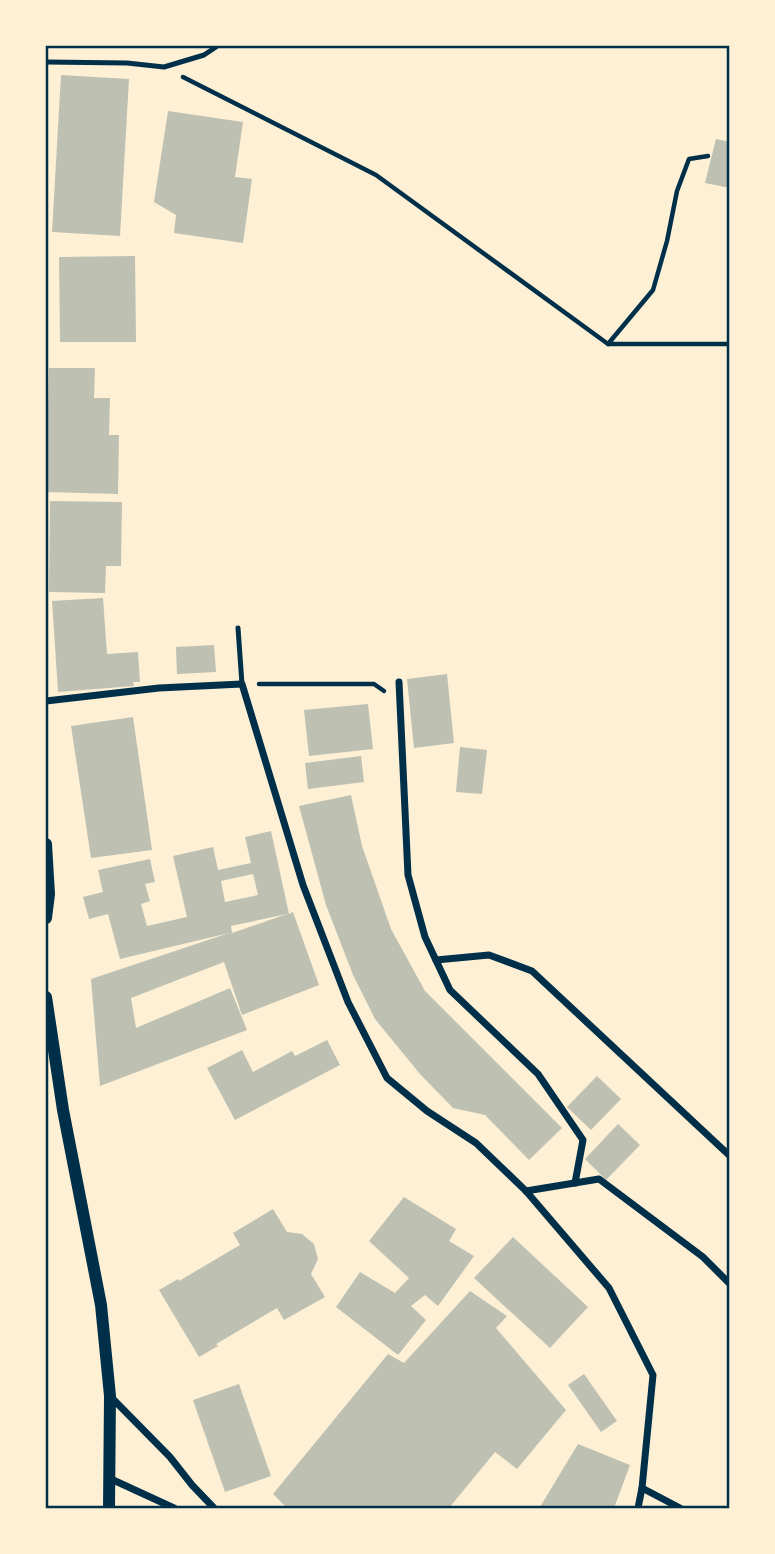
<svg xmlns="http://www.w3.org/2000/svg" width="775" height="1554" font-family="Figtree,sans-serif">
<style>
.building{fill:#bec0b2;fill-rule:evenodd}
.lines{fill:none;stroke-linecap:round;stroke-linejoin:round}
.path{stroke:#003049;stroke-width:4.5}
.service{stroke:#003049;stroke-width:5}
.minor{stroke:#003049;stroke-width:7}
.tertiary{stroke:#003049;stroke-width:12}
.neatline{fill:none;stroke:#003049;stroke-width:2.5}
</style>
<rect width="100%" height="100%" fill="#fdf0d5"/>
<!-- building -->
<g class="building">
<path d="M61,75L129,79L120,236L52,232Z"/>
<path d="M168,111L243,122L235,177L252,179L243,243L174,233L176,215L154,202Z"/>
<path d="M716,139L730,142V188L705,183Z"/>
<path d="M135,256L136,342H60L59,257Z"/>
<path d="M49,368H95L94,398H110L109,435H119L118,494L46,492Z"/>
<path d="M50,501L122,502L121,566H106L105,593L49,592Z"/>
<path d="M103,598L107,654L138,652L140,682H133L134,686L58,692L52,601Z"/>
<path d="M214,645L216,672L177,674L176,647Z"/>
<path d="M447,674L454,743L414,748L407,679Z"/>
<path d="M368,704L373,749L309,756L304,710Z"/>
<path d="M133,717L152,850L91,858L71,726Z"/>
<path d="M460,747L487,750L482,794L456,792Z"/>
<path d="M361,756L364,782L308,789L305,763Z"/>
<path d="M351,795L362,846L391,929L425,991L562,1128L529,1160L485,1115L453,1108L420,1074L375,1019L353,975L326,905L299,806Z"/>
<path d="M271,831L289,914L293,912L319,985L242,1015L224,962L131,998L136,1028L230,988L247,1030L100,1086L91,979L229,933L120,959L108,914L89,919L83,897L103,892L98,870L150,859L155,882L145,884L150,901L141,904L147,926L187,917L173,856L213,847L218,870L251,863L245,837ZM253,874L258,895L225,902L221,881ZM287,914L232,933L231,926Z"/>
<path d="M327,1040L340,1065L235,1120L207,1068L242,1050L253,1072L292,1051L295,1056Z"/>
<path d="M597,1076L621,1099L591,1130L567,1107Z"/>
<path d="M618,1124L640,1145L606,1180L585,1159Z"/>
<path d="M404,1197L456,1229L449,1241L474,1256L438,1306L425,1295L411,1306L426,1320L398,1355L336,1307L360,1272L395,1293L409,1278L369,1241Z"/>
<path d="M273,1209L287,1232L302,1234L314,1244L318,1259L311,1274L325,1297L284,1320L277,1308L216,1344L218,1346L199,1357L159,1290L178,1279L179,1281L240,1245L233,1233Z"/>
<path d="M513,1237L588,1307L550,1348L474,1278Z"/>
<path d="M470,1291L507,1316L496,1328L566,1410L517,1469L495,1452L449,1508H287L273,1494L388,1354L404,1363Z"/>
<path d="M584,1374L617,1421L601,1432L568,1385Z"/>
<path d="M239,1384L271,1476L225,1492L193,1400Z"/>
<path d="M578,1444L630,1465L614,1508L540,1507Z"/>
</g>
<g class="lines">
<!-- path -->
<g class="path">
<path d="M183,77L376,175L608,344H730"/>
<path d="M608,344L653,290L667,241L677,191L689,159L708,156"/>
<path d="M259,684H374L384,691"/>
</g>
<!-- service -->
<g class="service">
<path d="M46,62L127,63L164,67L204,55L216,47"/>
<path d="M238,628L242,684"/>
</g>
<!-- minor -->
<g class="minor">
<path d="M399,682L408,875L425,937L450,990L538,1074L583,1140L575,1183"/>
<path d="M46,701L159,688L242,684L303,885L348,1002L387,1078L427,1111L476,1143L526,1191L609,1288L653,1375L642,1488"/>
<path d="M436,960L489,955L532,971L730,1156"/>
<path d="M526,1191L599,1179L703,1257L730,1284"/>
<path d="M110,1396L170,1457L192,1485L214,1508"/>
<path d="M111,1479L174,1508"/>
<path d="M638,1508L642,1488L680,1508"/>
</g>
<!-- tertiary -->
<g class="tertiary">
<path d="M46,844L49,894L46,918"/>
<path d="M46,997L63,1110L101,1305L110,1396L109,1508"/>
</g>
</g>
<!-- border -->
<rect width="775" height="1554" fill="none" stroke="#fdf0d5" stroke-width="94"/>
<rect x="47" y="47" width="681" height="1460" class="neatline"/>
</svg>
